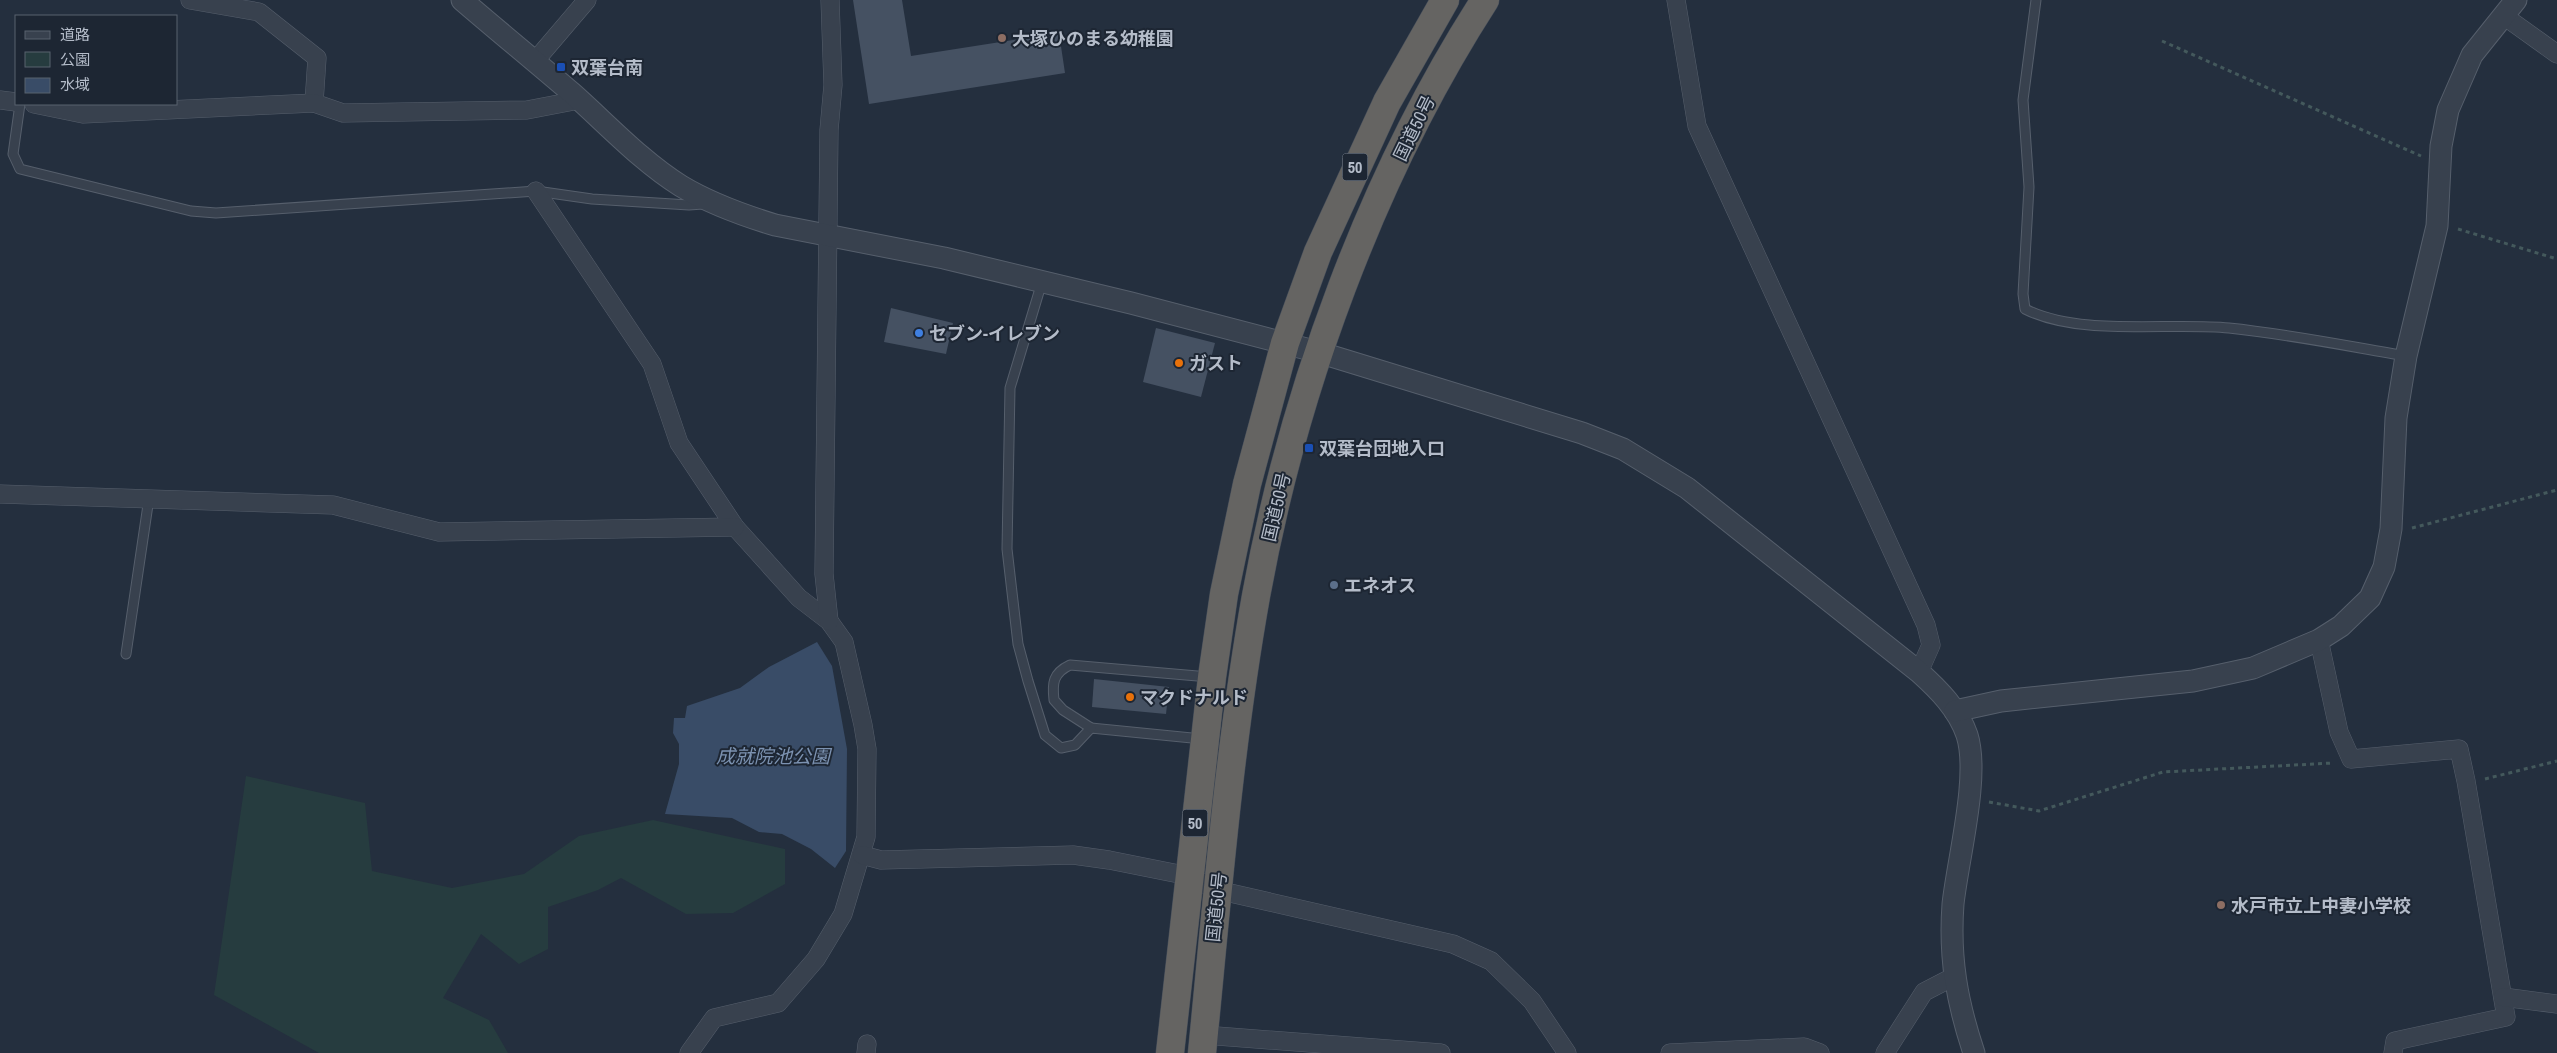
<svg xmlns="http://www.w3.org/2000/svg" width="2557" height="1053" font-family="'Archivo Narrow','Noto Sans JP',sans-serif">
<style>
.green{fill:#263c3f}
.water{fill:#394c67}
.building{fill:#455162}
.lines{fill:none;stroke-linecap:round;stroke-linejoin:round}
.service-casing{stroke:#565f6c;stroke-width:11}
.minor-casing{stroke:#565f6c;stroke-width:19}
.tertiary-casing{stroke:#565f6c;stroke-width:23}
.trunk-casing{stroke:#434c59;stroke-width:29}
.path{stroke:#44595c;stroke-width:3;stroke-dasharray:4 4;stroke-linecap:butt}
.service{stroke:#38414e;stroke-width:9}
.minor{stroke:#38414e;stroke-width:18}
.tertiary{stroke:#38414e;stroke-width:21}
.trunk{stroke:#656462;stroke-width:28}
.education-dot{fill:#8d6e63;stroke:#1d2633;stroke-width:2}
.transit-dot{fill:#1a4fb4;stroke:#1d2633;stroke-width:2}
.shop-dot{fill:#3f7fe0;stroke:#1d2633;stroke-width:2}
.food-dot{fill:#e8710a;stroke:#1d2633;stroke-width:2}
.service-dot{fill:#5c6f8a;stroke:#1d2633;stroke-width:2}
.labels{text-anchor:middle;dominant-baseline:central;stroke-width:4;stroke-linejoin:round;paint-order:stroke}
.shield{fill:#1d2633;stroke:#878f9c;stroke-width:1}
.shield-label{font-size:16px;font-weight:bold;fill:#b4bcc9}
.poi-label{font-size:18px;font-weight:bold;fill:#b4bcc9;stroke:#1d2633;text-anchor:start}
.street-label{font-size:18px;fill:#b4bcc9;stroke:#1d2633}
.water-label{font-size:19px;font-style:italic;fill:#7c92b1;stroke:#1d2633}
</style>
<rect width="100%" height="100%" fill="#242f3e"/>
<!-- green -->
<path class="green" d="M246,776L365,803L372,871L452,888L524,874L579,836L653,820L785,849V884L733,913L686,914L621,878L598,890L548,907V949L519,964L481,934L443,998L489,1020L508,1053H319L214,995Z"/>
<!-- water -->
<path class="water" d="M817,642L832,666L847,749L846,851L835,868L811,849L782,834L759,832L732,818L665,814L679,764V744L673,733L674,718H685L687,706L740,688L769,667Z"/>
<!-- building -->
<g class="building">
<path d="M853,0H902L911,56L1059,33L1065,73L869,104Z"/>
<path d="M891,308L953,323L946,354L884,342Z"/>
<path d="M1156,328L1215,343L1201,397L1143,382Z"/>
<path d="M1094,679L1169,687L1166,714L1092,707Z"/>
</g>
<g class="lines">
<defs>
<g id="service">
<path d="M2036,0L2023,100L2029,187L2023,294L2025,309C2080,337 2168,322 2229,328C2288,334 2347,346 2406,356"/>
<path d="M20,104L13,154L20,169L191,211L216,213L536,191L592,199L689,205L703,204"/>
<path d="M1042,282L1010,388L1007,549L1018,644L1028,681L1045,735L1061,748L1075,745L1091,728L1202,739"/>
<path d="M126,654L149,498"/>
<path d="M1091,728L1063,710L1054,700C1052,683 1053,673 1070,665L1209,677"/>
</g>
<g id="minor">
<path d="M190,0L259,12L317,58L314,103"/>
<path d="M1676,0L1697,126L1926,625L1931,645L1919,672"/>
<path d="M2504,16L2557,54"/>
<path d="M535,61L587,0"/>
<path d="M0,100L16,102"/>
<path d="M34,104L83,114L314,103L343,113L527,110L579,100"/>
<path d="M536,191L652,364L679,443L735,527L799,598L829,621L844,642L863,725L867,749L866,837L843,914L816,959L778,1003L714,1018L689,1053"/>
<path d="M0,494L333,505L439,532L735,527"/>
<path d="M829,621L824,574L829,130L833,85L830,0"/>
<path d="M2319,640L2339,732L2351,759L2459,749L2466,781L2506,1017L2395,1041L2393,1053"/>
<path d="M862,855L881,860L1073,855L1109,860L1189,876L1217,890L1453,944L1491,961L1532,1001L1567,1053"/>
<path d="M2503,997L2557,1004"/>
<path d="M1204,1035L1441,1053"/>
<path d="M866,1053L867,1044"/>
<path d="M1670,1053L1804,1047L1820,1053"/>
<path d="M1885,1053L1924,992L1953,977"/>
</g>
<g id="tertiary">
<path d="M462,0C498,31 536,62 572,93C607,124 641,161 681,186C711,204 742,215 775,225L944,258L1131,303L1318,352L1582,433L1623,449L1687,488L1919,672C1939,690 1958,709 1967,735C1980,776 1958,858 1953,904C1949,958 1957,1002 1974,1053"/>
<path d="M1955,711L2001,701L2193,681L2253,668L2319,640L2341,626L2370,598L2384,567L2391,529L2396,418L2406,356L2437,226L2441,146L2448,110L2472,55L2516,0"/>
</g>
<g id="trunk">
<path d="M1170,1053L1212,677L1224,594L1247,484L1285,343L1318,252L1387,102L1445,0"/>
<path d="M1202,1053C1217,901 1229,747 1256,596C1293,392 1372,175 1485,0"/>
</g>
</defs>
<!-- service casing -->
<use href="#service" class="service-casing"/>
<!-- minor casing -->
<use href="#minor" class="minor-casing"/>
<!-- tertiary casing -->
<use href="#tertiary" class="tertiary-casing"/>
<!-- trunk casing -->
<use href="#trunk" class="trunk-casing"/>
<!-- path -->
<g class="path">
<path d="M2162,41L2421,156"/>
<path d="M2458,229L2557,259"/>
<path d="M2412,528L2557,490"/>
<path d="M2485,779L2557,761"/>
<path d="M1989,802L2039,811L2163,772L2333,763"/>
</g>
<!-- service -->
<use href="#service" class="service"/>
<!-- minor -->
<use href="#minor" class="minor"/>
<!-- tertiary -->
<use href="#tertiary" class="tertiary"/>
<!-- trunk -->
<use href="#trunk" class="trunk"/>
</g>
<!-- markers -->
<g class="education-dot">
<circle cx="1002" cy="38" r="5"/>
<circle cx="2221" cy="905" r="5"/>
</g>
<g class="transit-dot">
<rect x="556" y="62" width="10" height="10" rx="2.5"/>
<rect x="1304" y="443" width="10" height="10" rx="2.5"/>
</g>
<circle class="shop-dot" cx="919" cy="333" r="5"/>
<g class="food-dot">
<circle cx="1179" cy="363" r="5"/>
<circle cx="1130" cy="697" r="5"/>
</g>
<circle class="service-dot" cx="1334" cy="585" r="5"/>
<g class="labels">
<!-- shield labels -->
<g class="shield">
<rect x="1342.5" y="153.5" width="25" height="27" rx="4"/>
<rect x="1182.5" y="809.5" width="25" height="27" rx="4"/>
</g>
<g class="shield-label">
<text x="1355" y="167">50</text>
<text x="1195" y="823">50</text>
</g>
<!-- poi labels -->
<g class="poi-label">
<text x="1012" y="38">大塚ひのまる幼稚園</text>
<text x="571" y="67">双葉台南</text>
<text x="929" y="333">セブン-イレブン</text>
<text x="1189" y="363">ガスト</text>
<text x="1319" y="448">双葉台団地入口</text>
<text x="1344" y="585">エネオス</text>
<text x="1140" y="697">マクドナルド</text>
<text x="2231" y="905">水戸市立上中妻小学校</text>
</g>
<!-- street labels -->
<g class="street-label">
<text transform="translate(1414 128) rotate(-64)">国道50号</text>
<text transform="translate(1276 507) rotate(-77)">国道50号</text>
<text transform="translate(1216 907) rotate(-84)">国道50号</text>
</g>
<!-- water labels -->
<g class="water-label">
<text x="773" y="756">成就院池公園</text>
</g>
</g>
<!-- legend -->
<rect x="15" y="15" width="162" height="90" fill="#1d2633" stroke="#59626f"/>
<rect x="25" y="31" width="25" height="8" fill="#38414e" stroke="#59626f"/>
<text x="60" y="40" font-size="15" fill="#b4bcc9">道路</text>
<rect x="25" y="52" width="25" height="15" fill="#263c3f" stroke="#59626f"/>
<text x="60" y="65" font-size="15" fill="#b4bcc9">公園</text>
<rect x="25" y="78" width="25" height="15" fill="#394c67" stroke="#59626f"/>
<text x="60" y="90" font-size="15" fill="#b4bcc9">水域</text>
</svg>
